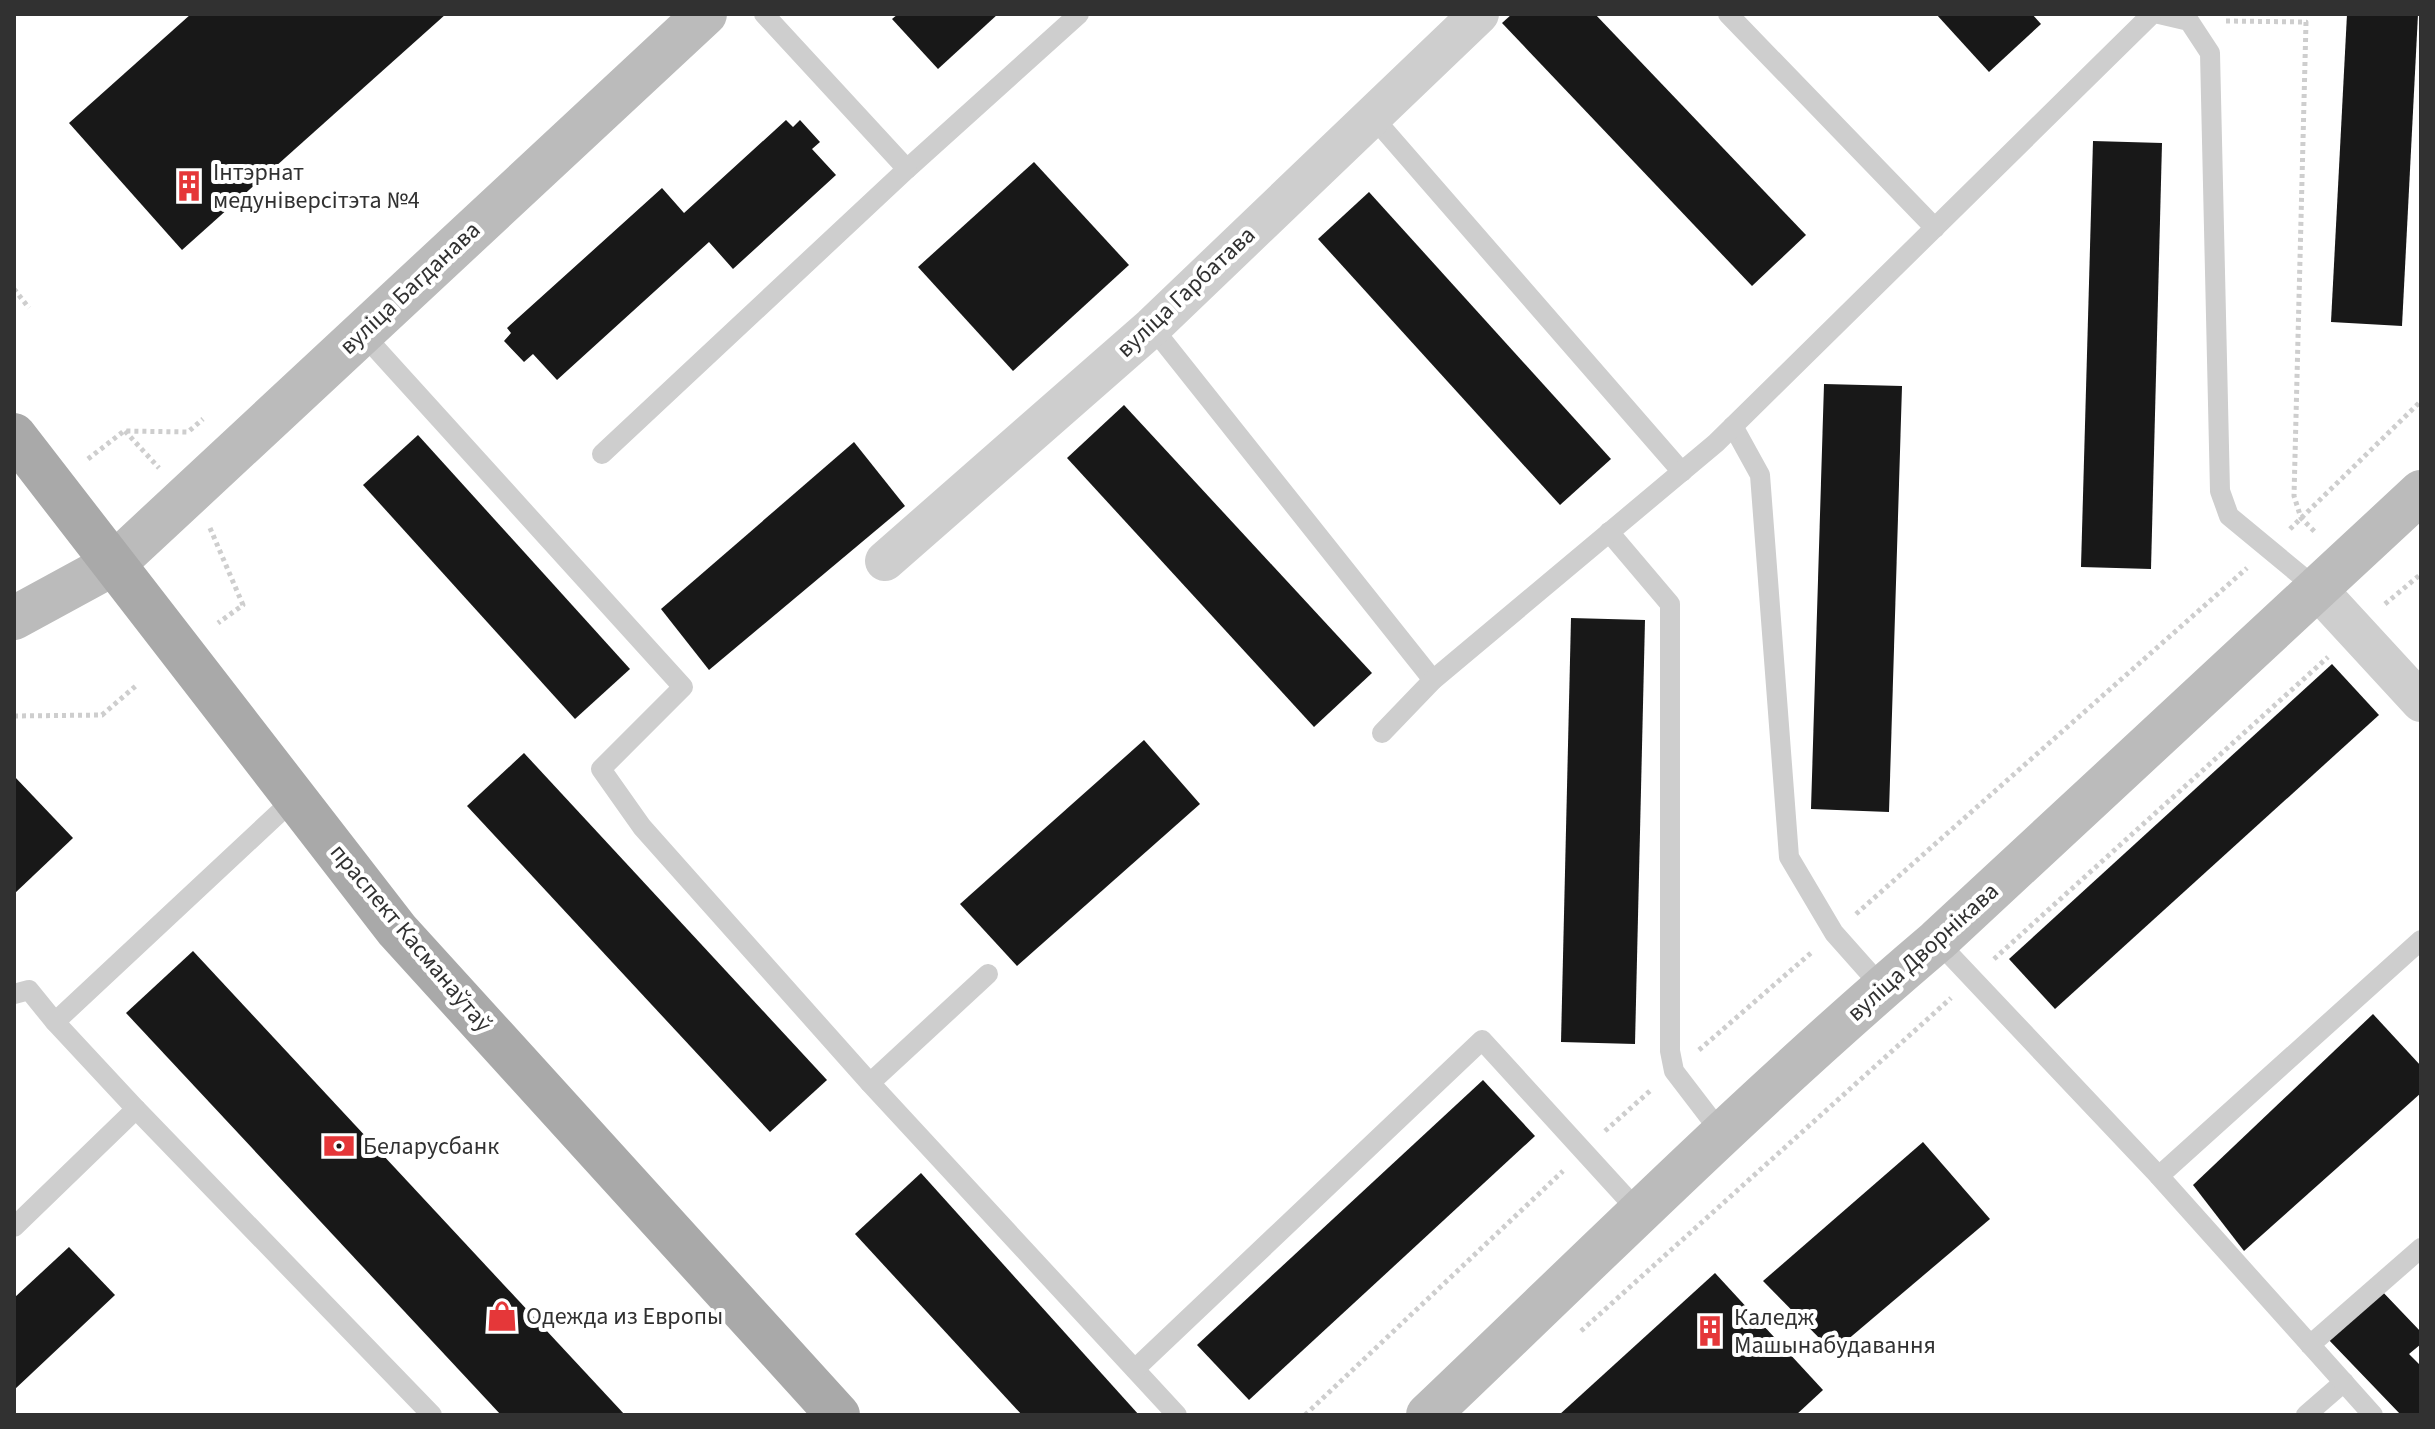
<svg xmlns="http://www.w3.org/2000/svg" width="2435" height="1429" font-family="'Source Sans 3',sans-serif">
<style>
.building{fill:#181818}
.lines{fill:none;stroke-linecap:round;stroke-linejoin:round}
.path{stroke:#cecece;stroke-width:5;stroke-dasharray:4 4;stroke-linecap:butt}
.lane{stroke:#cecece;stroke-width:20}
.street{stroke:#cecece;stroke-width:40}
.secondary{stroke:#bbb;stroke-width:44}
.primary{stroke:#a9a9a9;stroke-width:44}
.labels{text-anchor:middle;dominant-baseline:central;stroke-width:8;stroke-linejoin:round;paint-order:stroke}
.poi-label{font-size:24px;fill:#313131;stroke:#fff;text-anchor:start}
.street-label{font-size:24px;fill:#313131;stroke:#fff}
</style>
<rect width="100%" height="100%" fill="#fff"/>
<!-- building -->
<g class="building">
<path d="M191,14H446L182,250L69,123Z"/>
<path d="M898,14H998L938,69L892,19Z"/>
<path d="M1512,14H1595L1806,235L1752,286L1502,23Z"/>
<path d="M1936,14H2032L2041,24L1989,72Z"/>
<path d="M2347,14H2418L2402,326L2331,322Z"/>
<path d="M786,120L793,127L800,120L820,142L812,149L836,175L733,269L709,242L557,380L533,354L524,362L504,341L511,333L507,328L662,188L684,213Z"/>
<path d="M2093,141L2162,143L2151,569L2081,567Z"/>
<path d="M1034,162L1129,265L1013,371L918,267Z"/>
<path d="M1369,192L1611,459L1560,505L1318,239Z"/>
<path d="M1824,384L1902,386L1889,812L1811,809Z"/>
<path d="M1124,405L1372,673L1314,727L1067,458Z"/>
<path d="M418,435L630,669L575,719L363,485Z"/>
<path d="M854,442L905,506L709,670L661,609Z"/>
<path d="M1571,618L1645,620L1635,1044L1561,1042Z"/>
<path d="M2332,664L2379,715L2055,1009L2009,959Z"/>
<path d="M1144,740L1200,804L1017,966L960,904Z"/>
<path d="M524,753L827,1080L770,1132L467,806Z"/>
<path d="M14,776L73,838L14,894Z"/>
<path d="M193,951L625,1415H501L126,1013Z"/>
<path d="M2373,1014L2421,1066V1093L2244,1251L2193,1185Z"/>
<path d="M1483,1080L1535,1136L1249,1400L1197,1345Z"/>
<path d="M1923,1142L1990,1219L1833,1352L1763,1281Z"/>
<path d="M921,1173L1139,1415H1022L855,1234Z"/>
<path d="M69,1247L115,1295L14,1390V1298Z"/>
<path d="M1715,1273L1823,1390L1796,1415H1559Z"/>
<path d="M2379,1288L2421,1332V1344L2409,1354L2421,1366V1415H2401L2327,1338Z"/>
</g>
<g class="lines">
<!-- path -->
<g class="path">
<path d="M2226,21L2306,22L2294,496L2301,518L2316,533"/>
<path d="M14,289L29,308"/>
<path d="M125,431L159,468"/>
<path d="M88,459L124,431L188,432L203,419"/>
<path d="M210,528L243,605L218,623"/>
<path d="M2290,529L2421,401"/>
<path d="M2385,604L2421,574"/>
<path d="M14,716L102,715L138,684"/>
<path d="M1856,914L2247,568"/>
<path d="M1994,959L2328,657"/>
<path d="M1699,1050L1812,952"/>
<path d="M1605,1131L1651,1090"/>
<path d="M1581,1331L1951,998"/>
<path d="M1305,1415L1563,1171"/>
</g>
<!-- lane -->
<g class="lane">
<path d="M1728,14L1935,228"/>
<path d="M2159,14L2189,21L2210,53L2220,491L2229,516L2316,588"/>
<path d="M1372,116L1682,472"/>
<path d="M907,169L1079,14"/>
<path d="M1152,327L1433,680"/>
<path d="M362,333L683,687L601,769L642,827L870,1083L1177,1415"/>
<path d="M1733,426L1760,475L1789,857L1834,933L1882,987"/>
<path d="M602,454L907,169L764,14"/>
<path d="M1609,532L1670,604V1051L1674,1071L1723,1135"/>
<path d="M1382,733L1433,680L1716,443L2152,14"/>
<path d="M1937,941L2159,1176"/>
<path d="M14,994L29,990L55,1022"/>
<path d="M870,1083L988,974"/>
<path d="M136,1109L55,1022L295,798"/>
<path d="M14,1227L136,1109L432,1415"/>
<path d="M2310,1345L2421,1248"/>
<path d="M1135,1369L1482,1040L1640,1213"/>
<path d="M2306,1415L2344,1382"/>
<path d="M2373,1415L2159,1176L2421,940"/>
</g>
<!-- street -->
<g class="street">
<path d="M885,561L1152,327L1479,14"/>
<path d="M2316,588L2421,702"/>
</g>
<!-- secondary -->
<g class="secondary">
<path d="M14,618L115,563L705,14"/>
<path d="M1428,1415C1596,1255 1760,1091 1937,941L2421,492"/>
</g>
<!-- primary -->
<path class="primary" d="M14,435L397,930L838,1415"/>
</g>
<!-- icons -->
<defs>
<symbol id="building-bare" viewBox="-9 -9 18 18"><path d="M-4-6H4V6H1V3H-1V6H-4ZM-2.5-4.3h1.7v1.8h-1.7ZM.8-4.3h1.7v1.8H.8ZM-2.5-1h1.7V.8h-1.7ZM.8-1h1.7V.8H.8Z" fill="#e53739" stroke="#fff" stroke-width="2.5" paint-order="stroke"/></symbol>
<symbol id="bank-bare" viewBox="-9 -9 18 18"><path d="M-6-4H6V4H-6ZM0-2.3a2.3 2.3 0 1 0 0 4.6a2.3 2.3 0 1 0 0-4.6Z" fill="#e53739" stroke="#fff" stroke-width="2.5" paint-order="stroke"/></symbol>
<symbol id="shop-bare" viewBox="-9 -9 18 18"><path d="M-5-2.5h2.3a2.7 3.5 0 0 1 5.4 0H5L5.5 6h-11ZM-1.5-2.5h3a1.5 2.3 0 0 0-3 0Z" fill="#e53739" stroke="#fff" stroke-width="2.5" paint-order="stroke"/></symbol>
</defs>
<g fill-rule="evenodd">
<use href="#building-bare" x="167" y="164" width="44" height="44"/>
<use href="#bank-bare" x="317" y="1124" width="44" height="44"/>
<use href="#shop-bare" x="480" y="1294" width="44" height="44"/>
<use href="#building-bare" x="1688" y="1309" width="44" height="44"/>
</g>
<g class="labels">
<!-- poi labels -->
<g class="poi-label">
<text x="213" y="172">Інтэрнат<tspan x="213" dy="28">медуніверсітэта №4</tspan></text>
<text x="363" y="1146">Беларусбанк</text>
<text x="526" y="1316">Одежда из Европы</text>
<text x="1734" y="1317">Каледж<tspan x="1734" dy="28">Машынабудавання</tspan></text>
</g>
<!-- street labels -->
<g class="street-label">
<text transform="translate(410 288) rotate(-43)">вуліца Багданава</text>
<text transform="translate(1186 292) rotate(-43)">вуліца Гарбатава</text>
<text transform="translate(411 938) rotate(50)">праспект Касманаўтаў</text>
<text transform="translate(1923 952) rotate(-42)">вуліца Дворнікава</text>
</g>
</g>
<!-- border -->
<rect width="2435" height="1429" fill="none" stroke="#313131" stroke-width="32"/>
</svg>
